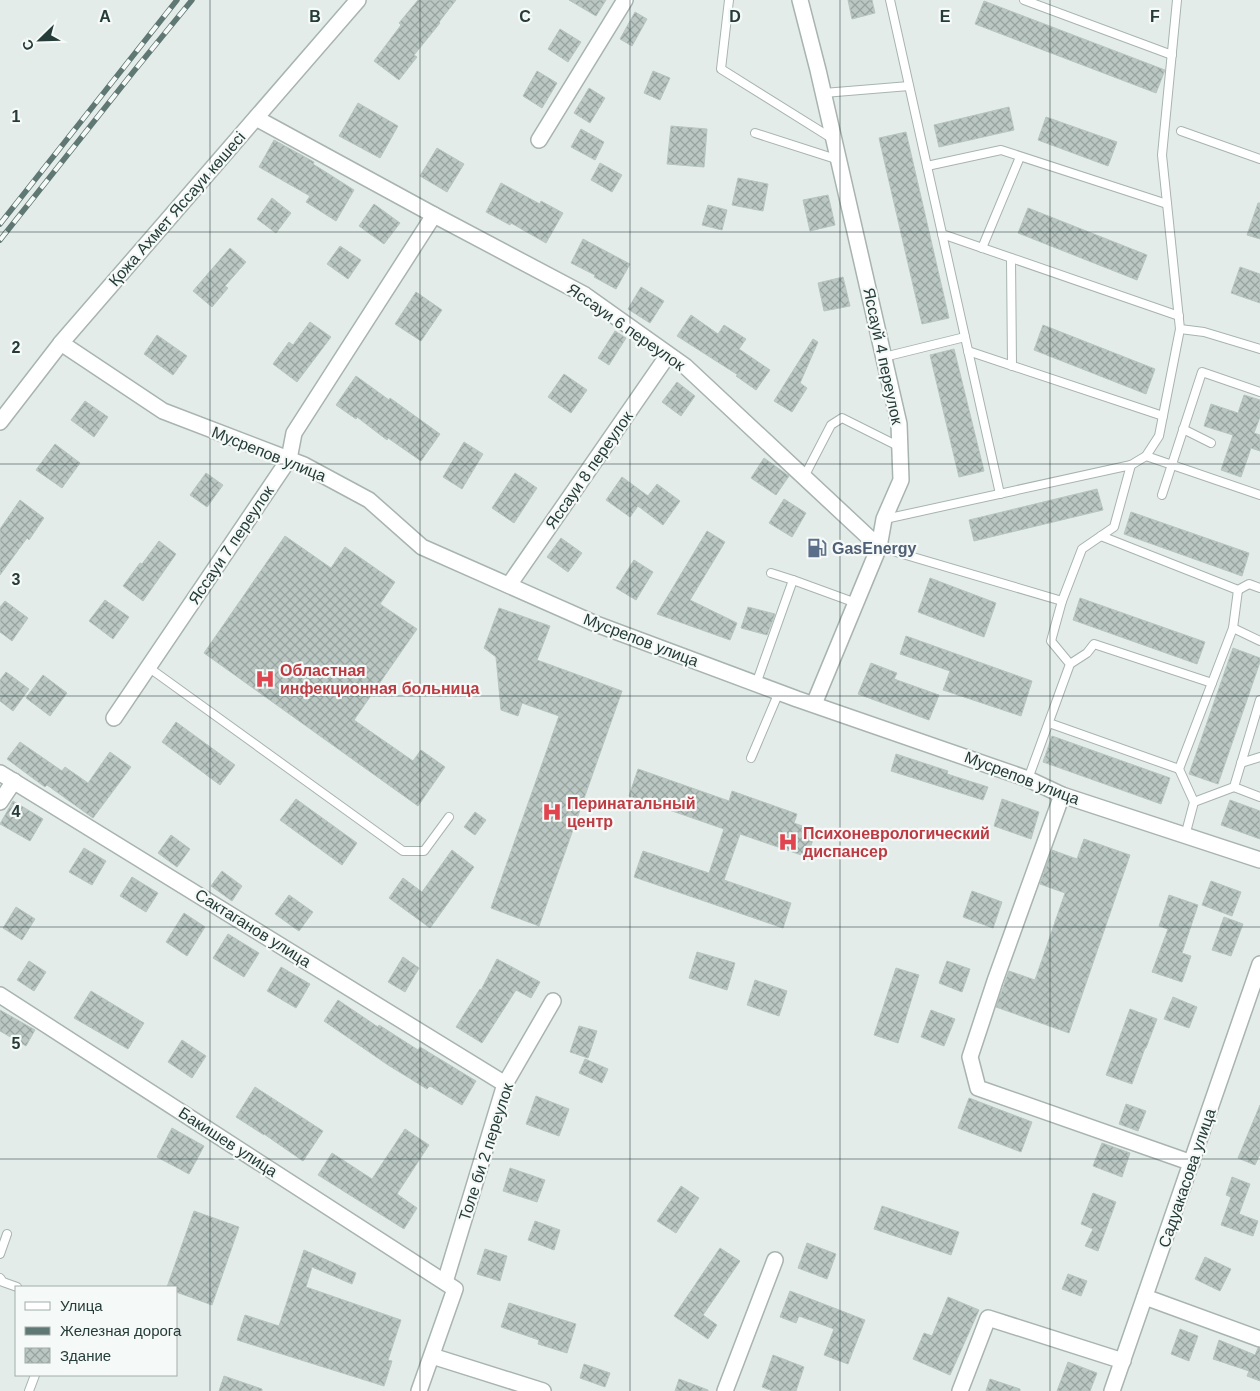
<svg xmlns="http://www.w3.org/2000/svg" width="1260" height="1391" font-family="Helvetica,sans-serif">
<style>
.building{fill:url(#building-cross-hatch);stroke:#b7c5c1}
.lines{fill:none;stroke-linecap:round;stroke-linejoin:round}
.service-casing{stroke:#a7b4b0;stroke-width:10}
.minor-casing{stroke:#a7b4b0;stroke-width:18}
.tertiary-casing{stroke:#a7b4b0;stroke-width:18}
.service{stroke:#fff;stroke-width:8}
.minor{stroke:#fff;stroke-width:15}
.tertiary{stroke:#fff;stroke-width:15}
.rail-casing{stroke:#607873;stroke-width:5.5}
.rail{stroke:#f5f9f7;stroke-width:4;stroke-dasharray:11;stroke-linecap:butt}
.grid{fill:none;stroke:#253c38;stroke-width:1;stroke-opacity:0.55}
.labels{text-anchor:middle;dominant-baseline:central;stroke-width:4.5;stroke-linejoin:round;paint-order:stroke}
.street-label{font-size:16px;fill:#253c38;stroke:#f5f9f7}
.service-label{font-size:16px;font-weight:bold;fill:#4e5e75;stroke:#f5f9f7;text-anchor:start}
.health-label{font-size:16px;font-weight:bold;fill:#be3a42;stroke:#f5f9f7;text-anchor:start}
.grid-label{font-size:16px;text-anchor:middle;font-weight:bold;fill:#253c38;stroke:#f5f9f7;stroke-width:4.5;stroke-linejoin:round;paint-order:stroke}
</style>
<defs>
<pattern id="building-cross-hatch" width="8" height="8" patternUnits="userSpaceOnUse" patternTransform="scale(1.25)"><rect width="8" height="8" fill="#bac7c3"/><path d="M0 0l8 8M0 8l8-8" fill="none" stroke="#97a39f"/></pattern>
</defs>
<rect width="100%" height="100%" fill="#e4ece9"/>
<!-- building -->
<g class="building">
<path d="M418,0H456L439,22L440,23L414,55L417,57L399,80L374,61L401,25L399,23Z"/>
<path d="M569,0H606L596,16Z"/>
<path d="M848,0H872L875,13L852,19Z"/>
<path d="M984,1L1165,70L1156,93L975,24Z"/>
<path d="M635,12L647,19L632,46L620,39Z"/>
<path d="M560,29L581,42L568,62L548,49Z"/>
<path d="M537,71L557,83L542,108L523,96Z"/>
<path d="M653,71L670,78L660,100L644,93Z"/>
<path d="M589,88L605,98L590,123L574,113Z"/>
<path d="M358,103L398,126L380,158L339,136Z"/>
<path d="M1009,107L1014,130L939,147L934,125Z"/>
<path d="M1046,117L1117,142L1108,166L1038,140Z"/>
<path d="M671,126L707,129L704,167L667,164Z"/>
<path d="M581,129L604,142L595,160L571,147Z"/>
<path d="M906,132L949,318L922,324L879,138Z"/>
<path d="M274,140L314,162L313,164L354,190L336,221L306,202L310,196L259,167Z"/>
<path d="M437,148L464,164L447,192L420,176Z"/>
<path d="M600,163L622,175L612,192L591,180Z"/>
<path d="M738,178L768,184L763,211L732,205Z"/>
<path d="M501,183L540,204L541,201L563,213L546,243L511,223L510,225L486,212Z"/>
<path d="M828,195L835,225L810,231L803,200Z"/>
<path d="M272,198L291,213L276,233L257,219Z"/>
<path d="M1258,203H1260V239L1247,235Z"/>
<path d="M374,204L400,223L384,244L359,226Z"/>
<path d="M708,205L727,210L722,230L702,225Z"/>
<path d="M1028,208L1147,255L1137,280L1018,233Z"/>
<path d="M583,239L630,264L616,289L594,277L595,275L571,263Z"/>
<path d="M340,246L361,260L348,279L327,264Z"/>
<path d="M230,248L246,262L225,286L228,288L212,307L193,291Z"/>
<path d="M1240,267L1260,274V303L1231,293Z"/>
<path d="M843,277L850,306L824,311L818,283Z"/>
<path d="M641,287L664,301L650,323L628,309Z"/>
<path d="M416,292L442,310L421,341L395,324Z"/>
<path d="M691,315L718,334L724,325L746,339L739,349L770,370L756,390L736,376L738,375L677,336Z"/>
<path d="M310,322L331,337L297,382L273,364L289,342L293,345Z"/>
<path d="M1043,325L1155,369L1146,394L1034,350Z"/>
<path d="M615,331L626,338L609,365L598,358Z"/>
<path d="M157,335L187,356L173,375L144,354Z"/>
<path d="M813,339L818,342L800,383L807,388L792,412L774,401Z"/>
<path d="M954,349L984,471L959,477L930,355Z"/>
<path d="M564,374L587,390L571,413L548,397Z"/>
<path d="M356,376L389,400L390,398L440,434L421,461L388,438L387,440L357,417L356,419L336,405Z"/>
<path d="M677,382L695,396L681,416L662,402Z"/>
<path d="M1244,395L1260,400V417L1254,433L1260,435V451L1251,448L1241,477L1221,470L1233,435L1204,426L1211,404L1238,413Z"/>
<path d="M85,401L108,417L94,437L71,420Z"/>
<path d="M464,442L483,454L462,489L443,477Z"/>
<path d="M55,444L80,463L62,488L36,470Z"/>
<path d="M764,458L789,476L776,495L751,478Z"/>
<path d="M206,473L223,485L207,507L190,495Z"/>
<path d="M515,473L537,488L514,523L492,508Z"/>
<path d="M622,477L648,496L657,484L680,501L663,525L638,506L630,517L606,500Z"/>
<path d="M1097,489L1103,510L974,541L969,520Z"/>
<path d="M784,499L806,513L792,537L769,523Z"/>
<path d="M20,500L44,518L29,540L27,538L0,575V529Z"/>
<path d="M1131,512L1249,553L1242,576L1124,534Z"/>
<path d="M707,531L725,542L690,600L737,623L730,640L657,614Z"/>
<path d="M285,536L331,568L345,547L395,582L380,604L417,629L354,720L413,761L421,750L445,767L418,806L204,653Z"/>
<path d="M561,538L582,553L568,572L547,557Z"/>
<path d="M159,541L176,554L143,601L123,586L140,563L142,564Z"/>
<path d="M634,560L653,572L636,600L616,588Z"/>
<path d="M930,578L996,603L984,637L918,612Z"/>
<path d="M1080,598L1205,642L1197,664L1073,620Z"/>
<path d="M105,600L129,617L113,639L89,621Z"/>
<path d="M5,601L28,618L12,641L0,632V607Z"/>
<path d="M748,607L775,614L767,635L741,628Z"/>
<path d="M499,608L550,626L537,660L622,691L539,926L491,908L559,716L522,703L518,716L501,710L496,657L484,648Z"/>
<path d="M906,636L1032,681L1021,716L943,690L950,671L900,654Z"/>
<path d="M1233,648L1260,658V662L1218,784L1189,774Z"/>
<path d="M871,663L897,673L894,679L939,695L929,720L858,694Z"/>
<path d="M6,672L29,689L13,711L0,701V680Z"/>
<path d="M43,675L67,693L50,716L26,698Z"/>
<path d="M176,722L235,765L220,785L162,742Z"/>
<path d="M1052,736L1170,778L1161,804L1043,762Z"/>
<path d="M20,742L62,771L65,767L88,783L110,752L131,767L93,818L47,785L45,787L7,759Z"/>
<path d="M896,754L948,771L947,774L988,787L983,800L891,771Z"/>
<path d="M638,769L729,801L732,791L797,814L794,823L816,831L807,857L740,834L724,880L791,903L783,928L634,877L643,851L709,873L724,829L629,796Z"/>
<path d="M296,799L357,843L342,865L280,820Z"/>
<path d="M1002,799L1039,812L1031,839L994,826Z"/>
<path d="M1230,800L1260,811V839L1221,825Z"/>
<path d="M13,801L43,819L30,841L0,824Z"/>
<path d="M475,812L486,820L475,835L464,827Z"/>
<path d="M171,835L190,849L177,867L158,853Z"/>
<path d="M1084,839L1130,855L1069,1033L996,1007L1009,971L1035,980L1065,893L1040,884L1052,850L1077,859Z"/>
<path d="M84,848L106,861L92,885L69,872Z"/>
<path d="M452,850L474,867L430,928L389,898L403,878L422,892Z"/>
<path d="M222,871L242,886L232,901L211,886Z"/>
<path d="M132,877L158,893L146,912L120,896Z"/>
<path d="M1211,881L1241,892L1232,916L1202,905Z"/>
<path d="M972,891L1002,902L993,928L963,917Z"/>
<path d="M289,895L313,912L299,931L275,914Z"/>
<path d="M1169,895L1198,905L1182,953L1191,956L1182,982L1152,972L1168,929L1159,926Z"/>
<path d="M16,907L35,919L22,940L3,928Z"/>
<path d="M184,913L205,927L187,956L166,942Z"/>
<path d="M1224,917L1243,924L1231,956L1212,950Z"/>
<path d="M228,934L259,953L244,977L213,958Z"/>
<path d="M697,952L735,963L727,990L689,978Z"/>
<path d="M403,957L419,968L405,992L388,982Z"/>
<path d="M497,959L540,982L531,998L516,990L482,1043L456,1027L480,989L481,990Z"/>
<path d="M29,961L46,972L34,991L17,980Z"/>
<path d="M947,961L970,969L962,992L939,983Z"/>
<path d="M281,967L310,984L296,1008L267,991Z"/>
<path d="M896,968L919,975L898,1043L874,1035Z"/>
<path d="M755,980L787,991L779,1016L747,1005Z"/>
<path d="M91,991L144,1023L128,1049L74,1018Z"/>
<path d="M1173,997L1197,1007L1189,1028L1164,1019Z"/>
<path d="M338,1000L378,1027L379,1025L418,1050L420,1047L476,1081L462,1105L430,1086L427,1089L388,1065L324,1021Z"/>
<path d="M1130,1009L1157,1019L1146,1048H1145L1132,1084L1106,1075Z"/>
<path d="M0,1010L35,1030L26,1046L0,1031Z"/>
<path d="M931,1010L955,1019L944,1046L921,1037Z"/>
<path d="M579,1026L597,1031L588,1058L570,1052Z"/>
<path d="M182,1040L206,1056L192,1078L168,1062Z"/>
<path d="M585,1059L608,1069L602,1083L579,1073Z"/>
<path d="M255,1087L323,1131L303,1161L264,1134V1135L236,1117Z"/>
<path d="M536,1096L569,1109L559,1136L526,1124Z"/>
<path d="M969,1098L1032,1122L1021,1152L958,1128Z"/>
<path d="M1126,1104L1146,1111L1138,1131L1119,1124Z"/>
<path d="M1260,1105V1154L1255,1165L1238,1158Z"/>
<path d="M172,1128L204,1146L189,1174L157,1157Z"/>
<path d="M405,1129L429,1145L397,1194L417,1208L404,1229L318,1175L332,1153L372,1179Z"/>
<path d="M1102,1143L1130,1153L1122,1177L1093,1166Z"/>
<path d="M510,1168L545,1180L537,1202L503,1191Z"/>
<path d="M1232,1177L1250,1184L1239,1214L1258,1221L1253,1236L1221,1225L1231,1197L1226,1195Z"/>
<path d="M681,1186L699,1198L676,1233L657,1221Z"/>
<path d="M1093,1193L1116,1202L1098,1251L1085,1246L1093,1229L1081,1224Z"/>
<path d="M882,1206L959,1232L951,1255L874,1229Z"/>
<path d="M194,1211L239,1227L212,1305L176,1292V1287H167Z"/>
<path d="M535,1221L560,1230L554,1250L528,1240Z"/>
<path d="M807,1243L836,1254L827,1279L798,1268Z"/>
<path d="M720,1248L740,1261L703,1315L717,1325L708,1339L674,1316Z"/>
<path d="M485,1249L507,1256L500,1281L477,1274Z"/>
<path d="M304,1250L356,1273L352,1284L312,1267L306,1287L401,1320L388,1360L392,1361L384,1386L237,1340L245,1315L279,1326Z"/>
<path d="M1205,1257L1231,1269L1220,1291L1195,1279Z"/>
<path d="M1068,1274L1087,1281L1081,1296L1062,1289Z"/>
<path d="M790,1291L865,1320L848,1364L824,1355L834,1329L799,1316L796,1323L780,1317Z"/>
<path d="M948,1297L979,1310L950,1375L913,1359L924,1333L932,1336Z"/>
<path d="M509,1303L576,1324L567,1353L538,1344L539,1340L501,1327Z"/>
<path d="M1180,1329L1198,1336L1189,1361L1171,1354Z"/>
<path d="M1219,1340L1255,1355L1258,1348H1260V1381L1247,1376L1249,1371L1213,1359Z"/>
<path d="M773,1355L804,1367L796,1391H773L762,1387Z"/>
<path d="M1068,1362L1097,1373L1090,1391H1057Z"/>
<path d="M584,1364L610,1373L605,1387L580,1378Z"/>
<path d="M224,1376L262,1389V1391H219Z"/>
<path d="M679,1379L708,1390V1391H675Z"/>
<path d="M990,1379L1020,1389V1391H986Z"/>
</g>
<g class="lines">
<defs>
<g id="service">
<path d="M729,0L721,69L833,139"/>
<path d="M890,0L1000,494"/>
<path d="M1024,0L1172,55"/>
<path d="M824,93L909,86"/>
<path d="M1181,131L1260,159"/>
<path d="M755,133L839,160"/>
<path d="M927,166L1001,150L1167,204"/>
<path d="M942,234L1179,316"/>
<path d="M982,248L1020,157"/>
<path d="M1011,258L1012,366"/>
<path d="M1180,329L1204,332L1260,349"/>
<path d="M968,351L1163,416"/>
<path d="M884,357L965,337"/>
<path d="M1183,429L1211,443"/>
<path d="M1146,456L1260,495"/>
<path d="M804,477L831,425L842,418L900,447"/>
<path d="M1162,495L1202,372L1260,392"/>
<path d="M885,519L1131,465L1146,456L1159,436L1180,329L1162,155L1177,0"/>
<path d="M1101,536L1238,590L1233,628"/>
<path d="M879,547L1062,601"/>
<path d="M793,580L856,603"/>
<path d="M1238,590L1249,584L1260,588"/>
<path d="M1070,664L1087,653L1094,644L1212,683"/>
<path d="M148,667L403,851H424L449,817"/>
<path d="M756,684L793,580L771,573"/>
<path d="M1049,723L1179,769"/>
<path d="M751,758L779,692"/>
<path d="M1241,763L1260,757"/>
<path d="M1028,779L1070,664L1051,641L1062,601L1082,549L1114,527L1131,465"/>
<path d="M1234,787L1260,797"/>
<path d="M1194,802L1234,787L1260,700"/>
<path d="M1185,836L1194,802L1179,769L1233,628L1260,641"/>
<path d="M0,1254L7,1234"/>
<path d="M0,1278L3,1282L17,1287"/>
<path d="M29,1391L35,1375"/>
</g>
<g id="minor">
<path d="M800,0L818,70L899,424L901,480L884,519L879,547L814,704"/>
<path d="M256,118L434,215L585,295L685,366L879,547"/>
<path d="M539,140L625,0"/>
<path d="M61,343L163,411L304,465L369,500L422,547L596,624L797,699L1028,779L1062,795L1260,860"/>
<path d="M509,585L668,355"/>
<path d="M114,718L289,459L294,433L434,215"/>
<path d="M0,773L505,1084"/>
<path d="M1062,795L995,981L970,1057L978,1088L1192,1163"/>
<path d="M0,802L14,781"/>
<path d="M0,995L455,1289L419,1391"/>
<path d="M445,1282L505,1084L553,1001"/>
<path d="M1145,1297L1260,1339"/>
<path d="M432,1356L543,1391"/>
<path d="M725,1391L775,1260"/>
<path d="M960,1391L988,1318L1123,1361"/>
<path d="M1112,1391L1260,964"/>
</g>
<path id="tertiary" d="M0,422L61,343L358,0"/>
</defs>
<!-- service casing -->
<use href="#service" class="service-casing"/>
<!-- minor casing -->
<use href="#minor" class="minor-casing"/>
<!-- tertiary casing -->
<use href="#tertiary" class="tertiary-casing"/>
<!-- service -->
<use href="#service" class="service"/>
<!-- minor -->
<use href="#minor" class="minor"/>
<!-- tertiary -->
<use href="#tertiary" class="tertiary"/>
<defs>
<g id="rail">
<path d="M0,224L177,0"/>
<path d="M0,240L134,71L192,0"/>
</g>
</defs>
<!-- rail casing -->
<use href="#rail" class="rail-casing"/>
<!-- rail -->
<use href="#rail" class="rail"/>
</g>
<!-- grid -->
<path class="grid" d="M210,0V1391M420,0V1391M630,0V1391M840,0V1391M1050,0V1391M0,232H1260M0,464H1260M0,696H1260M0,927H1260M0,1159H1260"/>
<!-- icons -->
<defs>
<symbol id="fuel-bare" viewBox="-9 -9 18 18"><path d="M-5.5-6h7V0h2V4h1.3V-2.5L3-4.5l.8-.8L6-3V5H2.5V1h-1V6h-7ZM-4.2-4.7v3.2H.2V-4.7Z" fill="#5c6f8a" stroke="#f5f9f7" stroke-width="2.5" paint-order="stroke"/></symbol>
<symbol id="hospital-bare" viewBox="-9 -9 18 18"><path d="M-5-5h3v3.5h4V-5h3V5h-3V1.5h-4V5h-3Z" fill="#e0444e" stroke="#f5f9f7" stroke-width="2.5" paint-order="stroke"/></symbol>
</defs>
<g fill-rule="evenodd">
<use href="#fuel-bare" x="803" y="534" width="28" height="28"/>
<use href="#hospital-bare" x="251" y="665" width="28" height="28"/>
<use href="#hospital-bare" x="538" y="798" width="28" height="28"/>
<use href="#hospital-bare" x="774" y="828" width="28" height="28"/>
</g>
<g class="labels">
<!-- street labels -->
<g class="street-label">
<text transform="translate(177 209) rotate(-49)">Қожа Ахмет Яссауи көшесі</text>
<text transform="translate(626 327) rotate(35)">Яссауи 6 переулок</text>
<text transform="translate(883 356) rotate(78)">Яссауй 4 переулок</text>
<text transform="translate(269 454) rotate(22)">Мусрепов улица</text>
<text transform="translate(589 470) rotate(-55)">Яссауи 8 переулок</text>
<text transform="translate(231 545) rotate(-56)">Яссауи 7 переулок</text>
<text transform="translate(641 640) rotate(21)">Мусрепов улица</text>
<text transform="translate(1022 778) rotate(21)">Мусрепов улица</text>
<text transform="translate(253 928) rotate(32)">Сактаганов улица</text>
<text transform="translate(228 1142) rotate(33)">Бакишев улица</text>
<text transform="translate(486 1152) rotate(-72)">Толе би 2 переулок</text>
<text transform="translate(1187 1178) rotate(-71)">Садуакасова улица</text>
</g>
<!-- service labels -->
<g class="service-label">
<text x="832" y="548">GasEnergy</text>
</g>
<!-- health labels -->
<g class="health-label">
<text x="280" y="670">Областная<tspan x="280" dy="18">инфекционная больница</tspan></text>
<text x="567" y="803">Перинатальный<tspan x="567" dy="18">центр</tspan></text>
<text x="803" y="833">Психоневрологический<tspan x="803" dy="18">диспансер</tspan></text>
</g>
</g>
<g class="grid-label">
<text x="105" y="22">A</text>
<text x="315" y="22">B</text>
<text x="525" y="22">C</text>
<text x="735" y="22">D</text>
<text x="945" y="22">E</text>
<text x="1155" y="22">F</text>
<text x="16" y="122">1</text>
<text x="16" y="353">2</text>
<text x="16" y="585">3</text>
<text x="16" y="817">4</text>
<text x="16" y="1049">5</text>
</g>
<!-- legend -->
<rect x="15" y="1286" width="162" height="90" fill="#f5f9f7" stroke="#a2adab"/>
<rect x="25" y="1302" width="25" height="8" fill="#ffffff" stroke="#a2adab"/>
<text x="60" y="1311" font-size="15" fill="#253c38">Улица</text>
<rect x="25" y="1327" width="25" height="8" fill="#607873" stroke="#a2adab"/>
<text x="60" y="1336" font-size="15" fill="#253c38">Железная дорога</text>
<rect x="25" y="1348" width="25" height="15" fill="url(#building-cross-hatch)" stroke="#a2adab"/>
<text x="60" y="1361" font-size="15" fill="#253c38">Здание</text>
<!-- north arrow -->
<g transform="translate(40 40) rotate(247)" stroke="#f5f9f7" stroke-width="4" paint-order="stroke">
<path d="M0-4L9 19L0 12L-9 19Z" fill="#253c38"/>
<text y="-8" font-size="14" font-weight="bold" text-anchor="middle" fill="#253c38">С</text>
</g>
</svg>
